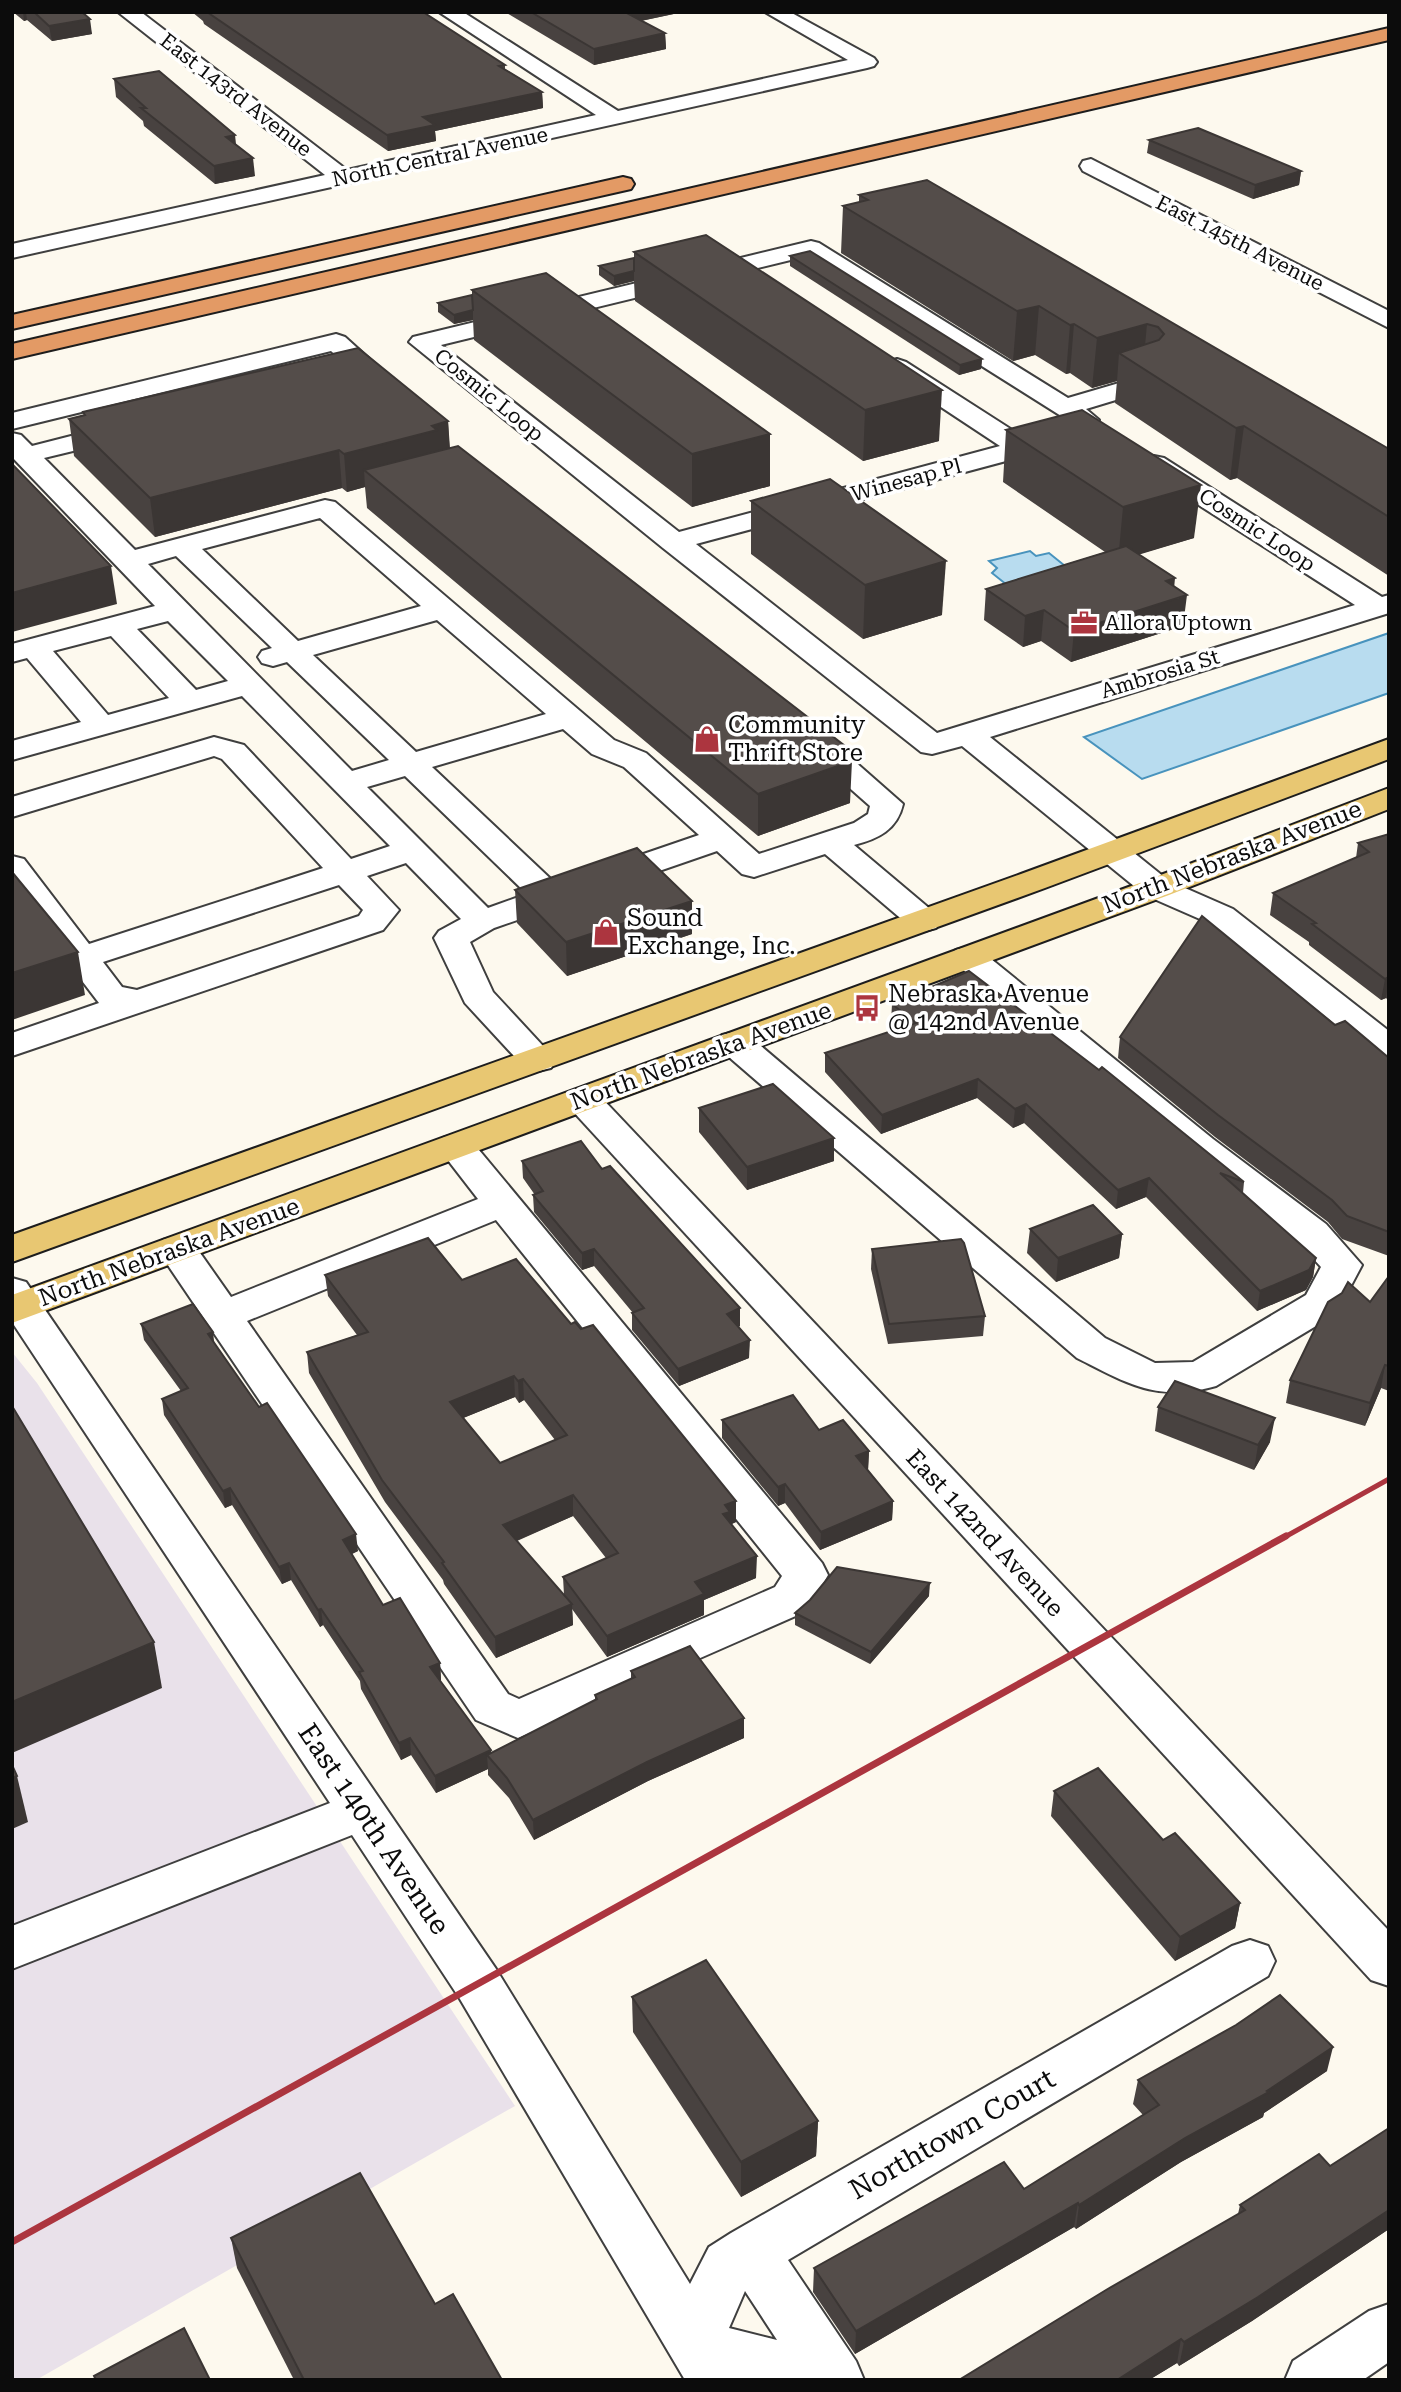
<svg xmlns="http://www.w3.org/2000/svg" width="1401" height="2392" font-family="'Roboto Serif',serif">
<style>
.industrial{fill:#e9e1ea}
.water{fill:#b8dcef;stroke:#4893bd;stroke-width:2}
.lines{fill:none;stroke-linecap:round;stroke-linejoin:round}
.minor-casing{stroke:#3f3f3f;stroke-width:4}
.major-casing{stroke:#1d1d1d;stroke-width:4}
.highway-casing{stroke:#1d1d1d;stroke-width:4}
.minor{fill:#fff;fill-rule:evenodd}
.major{fill:#e8c772;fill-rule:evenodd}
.highway{fill:#e39a65;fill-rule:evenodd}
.rail-far1{stroke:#ac353f;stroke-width:5}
.rail{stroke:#ac353f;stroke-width:7}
.wall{fill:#484240;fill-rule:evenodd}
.shaded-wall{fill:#3b3634}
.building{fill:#544d4a;stroke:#3b3634;stroke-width:2;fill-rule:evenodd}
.labels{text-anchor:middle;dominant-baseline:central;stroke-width:7;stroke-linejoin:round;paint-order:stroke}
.far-street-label{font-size:21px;fill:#0c0c0c;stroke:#fff}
.far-poi-label{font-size:21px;fill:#0c0c0c;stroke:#fff;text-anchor:start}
.poi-label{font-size:24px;fill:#0c0c0c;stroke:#fff;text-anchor:start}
.street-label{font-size:24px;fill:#0c0c0c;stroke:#fff}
.near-street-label{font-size:28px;fill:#0c0c0c;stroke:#fff}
</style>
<rect width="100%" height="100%" fill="#fdf9ee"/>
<!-- industrial -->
<path class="industrial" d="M12,1352L37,1383L515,2106L36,2380H12Z"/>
<!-- water -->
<g class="water">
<path d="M1030,551L1036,556L1049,553L1070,570L1007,585L992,573L997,568L989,561Z"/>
<path d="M1389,633V693L1142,779L1084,737Z"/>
</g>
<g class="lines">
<defs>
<g id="minor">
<path d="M118,12H141L347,170L596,115L439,12H463L618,111L848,60L765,12H790L874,58L877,62L874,66L867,68L12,258V244L325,175Z"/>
<path d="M1091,159L1389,311V328L1083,171L1080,166L1083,161Z"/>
<path d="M811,241L819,243L1068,398L1143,376L1152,379L1156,384L1152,389L1086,409L1099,420L1095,426L1086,428L1077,426L807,256L441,345L679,532L1000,446L888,372L884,367L888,362L897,359L906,362L1026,439L1057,431L1066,433L1070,439L1066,445L696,544L937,733L1355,605L1144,470L1141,464L1144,458L1154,456L1164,458L1382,597L1389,595V613L990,737L1169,881L1233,909L1389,1031V1060L1376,1057L1209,923L1145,895L962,746L932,754L921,752L663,548L409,342L413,337Z"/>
<path d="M336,334L345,337L376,365L380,370L376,375L343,384L334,381L330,376L334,371L349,367L331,351L12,429V413Z"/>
<path d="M122,423L131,425L135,431L131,437L44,458L135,550L325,500L335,502L614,740L646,753L759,854L854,823L868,814L870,806L793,738L798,731L809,729L820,731L903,804C897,830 878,839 854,845L936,914L941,921L936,928L924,931L912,928L825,854L754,877L742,874L717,851L494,928L470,942L493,992L556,1060L551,1068L538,1071L525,1068L465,1003L434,938L439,931L461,919L406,863L367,876L399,910L383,930L12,1056V1033L99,1003L12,889V856L24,859L89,944L323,868L222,759L214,756L12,817V797L214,737L244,745L351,859L390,846L242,696L12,760V741L81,722L27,658L12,662V644L155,606L12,457V433L21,435L32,446ZM320,518L421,606L298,641L202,549ZM176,556L272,648L262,651L258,657L262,663L273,666L287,662L389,760L352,771L148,564ZM437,620L546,714L416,752L313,655ZM168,621L228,681L196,690L137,629ZM111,636L169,698L108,715L53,651ZM563,729L592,754L624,767L699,835L556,884L432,767ZM405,776L527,894L488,908L367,787ZM339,885L363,910L359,916L137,990L122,987L103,962Z"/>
<path d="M968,947L980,950L1213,1139L1326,1224L1362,1265L1336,1314L1216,1386C1157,1403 1127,1383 1077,1358L722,1051L717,1043L722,1035L735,1032L748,1035L1105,1338L1155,1363L1193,1362L1306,1295L1321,1267L1298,1242L1187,1155L956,964L951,957L956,950Z"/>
<path d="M583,1089L596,1092L1389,1931V1986L1371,1980L570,1108L565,1100L570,1092Z"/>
<path d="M456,1134L469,1138L822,1563L828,1575L807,1611L518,1738L476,1720L157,1249L163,1240L177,1236L191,1240L231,1297L478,1199L437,1146L443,1138ZM496,1220L782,1576L775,1587L519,1699L508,1694L247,1321Z"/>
<path d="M12,1278L26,1282L496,1969L690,2284L709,2247L731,2233L1232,1946L1250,1940L1268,1946L1275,1961L1268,1976L788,2260L856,2361L864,2380H685L460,1999L352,1835L12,1969V1926L330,1803L12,1322ZM745,2291L777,2340L729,2328Z"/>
<path d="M1389,2304V2362L1363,2380H1285L1293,2361L1369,2311Z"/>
</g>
<g id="major">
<path d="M1389,739V759L1045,888L12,1262V1235L1021,874Z"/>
<path d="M1389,788V809L1169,895L12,1323V1295L1145,881Z"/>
</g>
<g id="highway">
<path d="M1389,28V40L12,359V344Z"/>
<path d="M623,177L631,179L634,184L631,189L12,329V315Z"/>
</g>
</defs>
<!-- minor casing -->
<use href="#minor" class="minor-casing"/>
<!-- major casing -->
<use href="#major" class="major-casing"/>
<!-- highway casing -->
<use href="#highway" class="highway-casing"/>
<!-- minor -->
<use href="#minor" class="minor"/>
<!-- major -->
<use href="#major" class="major"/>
<!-- highway -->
<use href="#highway" class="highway"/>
<!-- rail-far1 -->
<path class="rail-far1" d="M1283,1538L1389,1479"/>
<!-- rail -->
<path class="rail" d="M12,2242L1286,1536"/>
</g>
<!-- wall -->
<g class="wall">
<path d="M13,12H82L92,34L52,41L27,20L24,21Z"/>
<path d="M192,12H423L505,65V69L542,92L543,108L435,131L436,141L388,151L204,24L203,21Z"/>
<path d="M505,12H683L641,21L665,33L666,49L594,65Z"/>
<path d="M114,79L236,145L255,176L215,184L144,126L143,121L116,97Z"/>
<path d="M1149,140L1301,171L1299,185L1253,199L1147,153Z"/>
<path d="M927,180L1389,449V576L1237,478L1230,480L1115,403L1117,381L1092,388L1070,373L1066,374L1035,355L1013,361L841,253L843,206L859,202V195Z"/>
<path d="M634,252L939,441L863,461L635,301L634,281L614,286L599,275V266L634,258Z"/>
<path d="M790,256L982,359L981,369L959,375L790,266Z"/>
<path d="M472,290L770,434V486L692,507L474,340L473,320L454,324L438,312V303L472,295Z"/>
<path d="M83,412L448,421L450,448L844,755L850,803L758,836L367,508L365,487L347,492L342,488L155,537L74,456L69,419L84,415Z"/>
<path d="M1006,430L1194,538L1139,554L1174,587L1183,626L1071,662L1041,641L1023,647L984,620L986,589L1105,552L1003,482Z"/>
<path d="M751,501L942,615L863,639L751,554Z"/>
<path d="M1389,834V1001L1386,998L1381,1000L1309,945V942L1270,915L1273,893L1356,858L1358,843Z"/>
<path d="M515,890L692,901V934L567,976L517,923Z"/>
<path d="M892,1004L1244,1182L1243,1193L1316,1258L1313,1277L1306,1290L1257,1311L1146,1197L1116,1209L1024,1123L1013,1128L977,1098L881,1134L825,1072V1053L898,1029L891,1023Z"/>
<path d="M1335,1025L1389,1058V1256L1342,1239L1328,1222L1215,1137L1118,1058L1120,1037Z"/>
<path d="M699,1108L834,1138V1161L747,1190L699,1132Z"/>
<path d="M522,1161L602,1169L740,1326L738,1327L749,1358L679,1386L632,1330V1313H633L594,1266L582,1270L534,1212L533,1195H535L523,1178Z"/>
<path d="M1030,1229L1122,1234L1119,1258L1056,1282L1027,1253Z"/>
<path d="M872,1249L985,1316L983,1336L888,1344L871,1269Z"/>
<path d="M325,1275L462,1280L571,1324L736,1501V1522L731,1524L756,1578L704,1600V1615L607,1657L572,1609L573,1625L496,1658L444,1584L443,1580L385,1502L309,1373L307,1352L357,1335L328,1296ZM515,1397L519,1403L524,1400L555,1440L500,1463L463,1418ZM573,1516L606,1558L563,1577L564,1595L517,1541Z"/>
<path d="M1389,1276V1391L1381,1388L1365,1426L1286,1403L1290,1380L1370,1302Z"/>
<path d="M141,1324L215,1344L358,1551L352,1554L383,1605L440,1663L441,1680L440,1681L491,1753L595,1700V1695L631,1679V1671L744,1718V1738L648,1781L534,1840L509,1798L488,1775V1769L436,1793L411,1755L401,1760L361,1689L360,1681L323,1625L320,1627L291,1580L282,1584L232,1505L225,1508L164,1415L162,1399L181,1391L144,1340Z"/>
<path d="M1158,1407L1270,1442L1254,1470L1155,1431Z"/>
<path d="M722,1420L819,1430L869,1451L868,1470L893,1501L892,1520L820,1550L785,1503L778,1506L722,1438Z"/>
<path d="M929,1596L870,1664L795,1625V1613L810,1600Z"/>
<path d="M1054,1791L1163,1840L1240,1903L1235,1928L1175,1961L1051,1816Z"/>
<path d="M632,1997L818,2121L816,2156L741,2197L633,2032Z"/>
<path d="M1327,2071L1264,2113L1263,2117L1181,2162L1076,2229L1074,2227L855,2354L813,2292L814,2268L1024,2189L1143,2115L1133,2104L1138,2080Z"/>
<path d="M1389,2128V2229L1252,2321L1179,2366L1177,2363L1149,2380H959L1238,2214L1240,2205L1330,2166Z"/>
<path d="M231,2238L435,2304L502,2380H294L237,2268Z"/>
</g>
<!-- shaded-wall -->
<g class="shaded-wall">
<path d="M23,12H26L27,20L24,21Z"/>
<path d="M620,12H683L621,25Z"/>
<path d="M90,19L92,34L52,41L49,26Z"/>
<path d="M665,33L666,49L594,65V49Z"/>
<path d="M542,92L543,108L435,131L436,141L388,151L387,135L423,117Z"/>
<path d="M235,135L237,153L226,137Z"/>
<path d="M253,158L255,176L215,184L214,166Z"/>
<path d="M1301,171L1299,185L1253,199L1255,185Z"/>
<path d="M634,271V281L614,286V276Z"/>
<path d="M1039,306L1035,355L1013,361L1017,311Z"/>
<path d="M473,310V320L454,324V315Z"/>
<path d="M1074,324L1070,373L1066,374L1070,325Z"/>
<path d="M1147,324L1143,368L1119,353L1117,381L1092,388L1097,338Z"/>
<path d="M982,359L981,369L959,375L960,365Z"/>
<path d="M942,390L939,441L863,461L865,410Z"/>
<path d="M448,421L450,459L364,470L365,487L347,492L344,454Z"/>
<path d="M1244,426L1237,478L1230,480L1236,428Z"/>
<path d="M770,434V486L692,507V454Z"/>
<path d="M339,450L342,488L155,537L150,498Z"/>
<path d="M1201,485L1194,538L1118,561L1123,507Z"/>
<path d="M946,561L942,615L863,639L865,585Z"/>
<path d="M111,566L117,604L12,632V593Z"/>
<path d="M1175,578L1173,600L1187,595L1183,626L1071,662L1074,631L1166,581Z"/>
<path d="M1044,610L1041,641L1023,647L1025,616Z"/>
<path d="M845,746L844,764L852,761L850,803L758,836V794L836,749Z"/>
<path d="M692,901V934L567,976L566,942Z"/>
<path d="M78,952L85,995L12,1020V973Z"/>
<path d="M1389,977L1386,998L1381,1000L1385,979Z"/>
<path d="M978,1079L977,1098L881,1134L882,1115Z"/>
<path d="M1026,1104L1024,1123L1013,1128L1015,1109Z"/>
<path d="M834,1138V1161L747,1190V1167Z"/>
<path d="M1149,1178L1146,1197L1116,1209L1118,1190Z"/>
<path d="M1122,1234L1119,1258L1056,1282L1058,1258Z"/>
<path d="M594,1249V1266L582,1270V1253Z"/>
<path d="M1316,1258L1313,1277L1306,1290L1257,1311L1260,1291Z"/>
<path d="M740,1308V1326L727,1331V1314Z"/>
<path d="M213,1332L215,1349L208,1334Z"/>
<path d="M750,1340L749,1358L679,1386L678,1369Z"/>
<path d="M1385,1365L1381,1388L1365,1426L1370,1403Z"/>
<path d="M514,1376L515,1397L451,1423L450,1402Z"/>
<path d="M523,1379L524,1400L519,1403L518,1381Z"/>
<path d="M1275,1418L1270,1442L1254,1470L1258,1445Z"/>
<path d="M869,1451L868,1470L855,1475L856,1456Z"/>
<path d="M785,1484V1503L778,1506V1487Z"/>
<path d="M230,1488L232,1505L225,1508L223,1491Z"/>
<path d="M573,1495V1516L504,1546L503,1525Z"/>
<path d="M736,1501V1522L730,1525L723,1514L725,1505Z"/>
<path d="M893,1501L892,1520L820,1550L821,1532Z"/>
<path d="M356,1534L358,1551L345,1557L343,1540Z"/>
<path d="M757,1556L756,1578L704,1600V1615L607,1657V1636L695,1582Z"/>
<path d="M289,1563L291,1580L282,1584L279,1567Z"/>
<path d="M930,1583L929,1596L870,1664L871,1652Z"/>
<path d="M572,1604L573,1625L496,1658L495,1637Z"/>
<path d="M321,1609L323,1625L320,1627L318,1610Z"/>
<path d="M154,1642L162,1688L12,1753V1702Z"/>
<path d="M440,1663L441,1680L432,1684L430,1667Z"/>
<path d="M744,1718V1738L648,1781L534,1840L533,1820L647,1762Z"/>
<path d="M410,1738L411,1755L401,1760L399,1743Z"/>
<path d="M491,1750L492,1760L487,1755L488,1769L436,1793L435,1776Z"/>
<path d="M17,1776L28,1822L12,1829V1778Z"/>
<path d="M1240,1903L1235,1928L1175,1961L1180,1937Z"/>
<path d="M1333,2047L1327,2071L1264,2113L1263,2117L1181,2162L1076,2229L1079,2205L1185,2138L1267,2091Z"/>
<path d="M818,2121L816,2156L741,2197V2162Z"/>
<path d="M1078,2203L1074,2227L855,2354L856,2331Z"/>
<path d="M1389,2210V2229L1252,2321L1179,2366L1184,2342Z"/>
<path d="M1181,2339L1177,2363L1149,2380H1117Z"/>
</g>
<!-- building -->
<g class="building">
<path d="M34,12H82L90,19L49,26Z"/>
<path d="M207,12H423L505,65L499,66L542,92L423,117L435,125L387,135Z"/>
<path d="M531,12H625L665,33L594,49Z"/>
<path d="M159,71L235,135L226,137L253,158L214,166L141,108H146L114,79Z"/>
<path d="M1198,128L1301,171L1255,185L1149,140Z"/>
<path d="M927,180L1389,449V517L1244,426L1236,428L1119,353L1159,340L1164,334L1158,327L1147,324L1097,338L1074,324L1070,325L1039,306L1017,311L843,206L868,200L859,195Z"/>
<path d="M706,235L942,390L865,410L634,252Z"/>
<path d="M810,251L982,359L960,365L790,256Z"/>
<path d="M634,258V271L614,276L599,266Z"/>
<path d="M546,273L770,434L692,454L472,290Z"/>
<path d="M472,295L473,310L454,315L438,303Z"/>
<path d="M358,348L448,421L432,426L437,430L344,454L339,450L150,498L69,419L85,415L83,412Z"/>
<path d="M1082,410L1201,485L1123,507L1006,430Z"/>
<path d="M458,446L845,746L836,749L852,761L758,794L364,470Z"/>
<path d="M12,464L111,566L12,593Z"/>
<path d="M830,479L946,561L865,585L751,501Z"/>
<path d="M1126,546L1175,578L1166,581L1187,595L1074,631L1044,610L1025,616L986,589Z"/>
<path d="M1389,834V977L1385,979L1312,924L1316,923L1273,893L1369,852L1358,843Z"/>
<path d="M637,848L692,901L566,942L515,890Z"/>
<path d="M12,872L78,952L12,973Z"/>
<path d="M1202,916L1335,1025L1345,1021L1389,1058V1232L1347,1216L1332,1200L1218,1115L1120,1037Z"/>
<path d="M969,971L1099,1070L1102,1067L1244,1182L1220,1173L1316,1258L1309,1270L1260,1291L1149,1178L1118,1190L1026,1104L1015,1109L978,1079L882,1115L825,1053L916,1023L892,1004Z"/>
<path d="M773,1084L834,1138L747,1167L699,1108Z"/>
<path d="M581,1141L602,1169L610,1166L740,1308L727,1314L750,1340L678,1369L632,1313L644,1308L594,1249L582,1253L533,1195L543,1191L522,1161Z"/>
<path d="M1093,1205L1122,1234L1058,1258L1030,1229Z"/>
<path d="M428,1238L462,1280L516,1259L571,1324L575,1322L581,1329L593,1325L736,1501L725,1505L730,1512L723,1514L757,1556L695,1582L704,1594L607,1636L563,1577L618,1553L573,1495L503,1525L572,1604L495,1637L442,1563L444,1562L382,1480L307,1352L368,1332L325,1275ZM514,1376L518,1381L523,1379L567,1435L500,1463L450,1402Z"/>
<path d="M961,1239L964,1243L985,1316L889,1324L872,1249Z"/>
<path d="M1389,1276V1366L1385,1365L1370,1403L1290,1380L1328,1302L1342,1293L1348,1282L1370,1302Z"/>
<path d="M193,1304L213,1332L208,1334L259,1407L267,1403L356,1534L343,1540L383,1605L400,1598L440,1663L430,1667L491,1750L435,1776L410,1738L399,1743L359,1672L363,1671L321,1609L318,1610L289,1563L279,1567L230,1488L223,1491L162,1399L188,1388L141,1324Z"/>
<path d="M1175,1381L1275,1418L1258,1445L1158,1407Z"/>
<path d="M793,1395L819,1430L843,1420L869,1451L856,1456L893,1501L821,1532L785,1484L778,1487L722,1420Z"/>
<path d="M12,1406L154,1642L12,1702Z"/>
<path d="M837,1567L930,1583L871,1652L795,1613L810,1600Z"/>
<path d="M690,1646L744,1718L647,1762L533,1820L507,1778L487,1755L597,1699L595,1695L635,1677L631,1671Z"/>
<path d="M12,1765L17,1776L12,1778Z"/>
<path d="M1098,1768L1163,1840L1175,1833L1240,1903L1180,1937L1054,1791Z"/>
<path d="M706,1960L818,2121L741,2162L632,1997Z"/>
<path d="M1280,1995L1333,2047L1267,2091L1269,2092L1185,2138L1079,2205L1078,2203L856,2331L814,2268L1004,2162L1024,2189L1159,2105L1138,2080L1236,2025Z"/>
<path d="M1389,2128V2210L1258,2297L1184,2342L1181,2339L1117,2380H959L1106,2290L1245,2210L1240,2205L1319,2154L1330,2166Z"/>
<path d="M360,2173L435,2304L453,2294L502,2380H304L231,2238Z"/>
<path d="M184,2328L210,2380H96L94,2376Z"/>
</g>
<!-- icons -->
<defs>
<symbol id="office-bare" viewBox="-9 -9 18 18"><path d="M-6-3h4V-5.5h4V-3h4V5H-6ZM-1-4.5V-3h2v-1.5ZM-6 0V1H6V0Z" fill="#ac353f" stroke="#fff" stroke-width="2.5" paint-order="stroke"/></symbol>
<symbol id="shop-bare" viewBox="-9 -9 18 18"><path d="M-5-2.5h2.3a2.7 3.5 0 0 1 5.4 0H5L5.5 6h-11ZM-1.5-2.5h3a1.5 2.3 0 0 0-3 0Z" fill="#ac353f" stroke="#fff" stroke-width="2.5" paint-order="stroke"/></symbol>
<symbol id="bus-bare" viewBox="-9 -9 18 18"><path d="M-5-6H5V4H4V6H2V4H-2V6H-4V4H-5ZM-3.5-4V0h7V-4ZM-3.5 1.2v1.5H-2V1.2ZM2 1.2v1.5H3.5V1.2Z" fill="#ac353f" stroke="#fff" stroke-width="2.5" paint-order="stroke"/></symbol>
</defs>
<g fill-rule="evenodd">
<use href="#office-bare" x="1065" y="604" width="38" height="38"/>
<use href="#shop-bare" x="688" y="720" width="38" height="38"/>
<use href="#shop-bare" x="587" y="913" width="38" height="38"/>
<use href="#bus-bare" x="848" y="989" width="38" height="38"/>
</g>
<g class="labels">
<!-- far-street labels -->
<g class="far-street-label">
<text transform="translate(236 95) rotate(38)">East 143rd Avenue</text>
<text transform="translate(440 157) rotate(-12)">North Central Avenue</text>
<text transform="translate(1240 243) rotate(27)">East 145th Avenue</text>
<text transform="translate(489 395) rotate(39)">Cosmic Loop</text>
<text transform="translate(906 480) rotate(-15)">Winesap Pl</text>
<text transform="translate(1257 530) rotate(33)">Cosmic Loop</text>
<text transform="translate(1160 674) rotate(-17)">Ambrosia St</text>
</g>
<!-- far-poi labels -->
<g class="far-poi-label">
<text x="1105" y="623">Allora Uptown</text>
</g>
<!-- poi labels -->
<g class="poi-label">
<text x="728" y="725">Community<tspan x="728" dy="28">Thrift Store</tspan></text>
<text x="627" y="918">Sound<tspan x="627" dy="28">Exchange, Inc.</tspan></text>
<text x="888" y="994">Nebraska Avenue<tspan x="888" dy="28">@ 142nd Avenue</tspan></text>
</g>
<!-- street labels -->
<g class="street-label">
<text transform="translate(1232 857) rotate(-21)">North Nebraska Avenue</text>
<text transform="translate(701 1056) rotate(-20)">North Nebraska Avenue</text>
<text transform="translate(169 1252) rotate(-20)">North Nebraska Avenue</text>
<text transform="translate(985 1533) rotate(47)">East 142nd Avenue</text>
</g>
<!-- near-street labels -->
<g class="near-street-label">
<text transform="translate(374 1829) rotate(56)">East 140th Avenue</text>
<text transform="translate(952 2134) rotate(-30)">Northtown Court</text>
</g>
</g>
<!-- border -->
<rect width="1401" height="2392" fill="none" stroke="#0c0c0c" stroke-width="28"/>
</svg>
